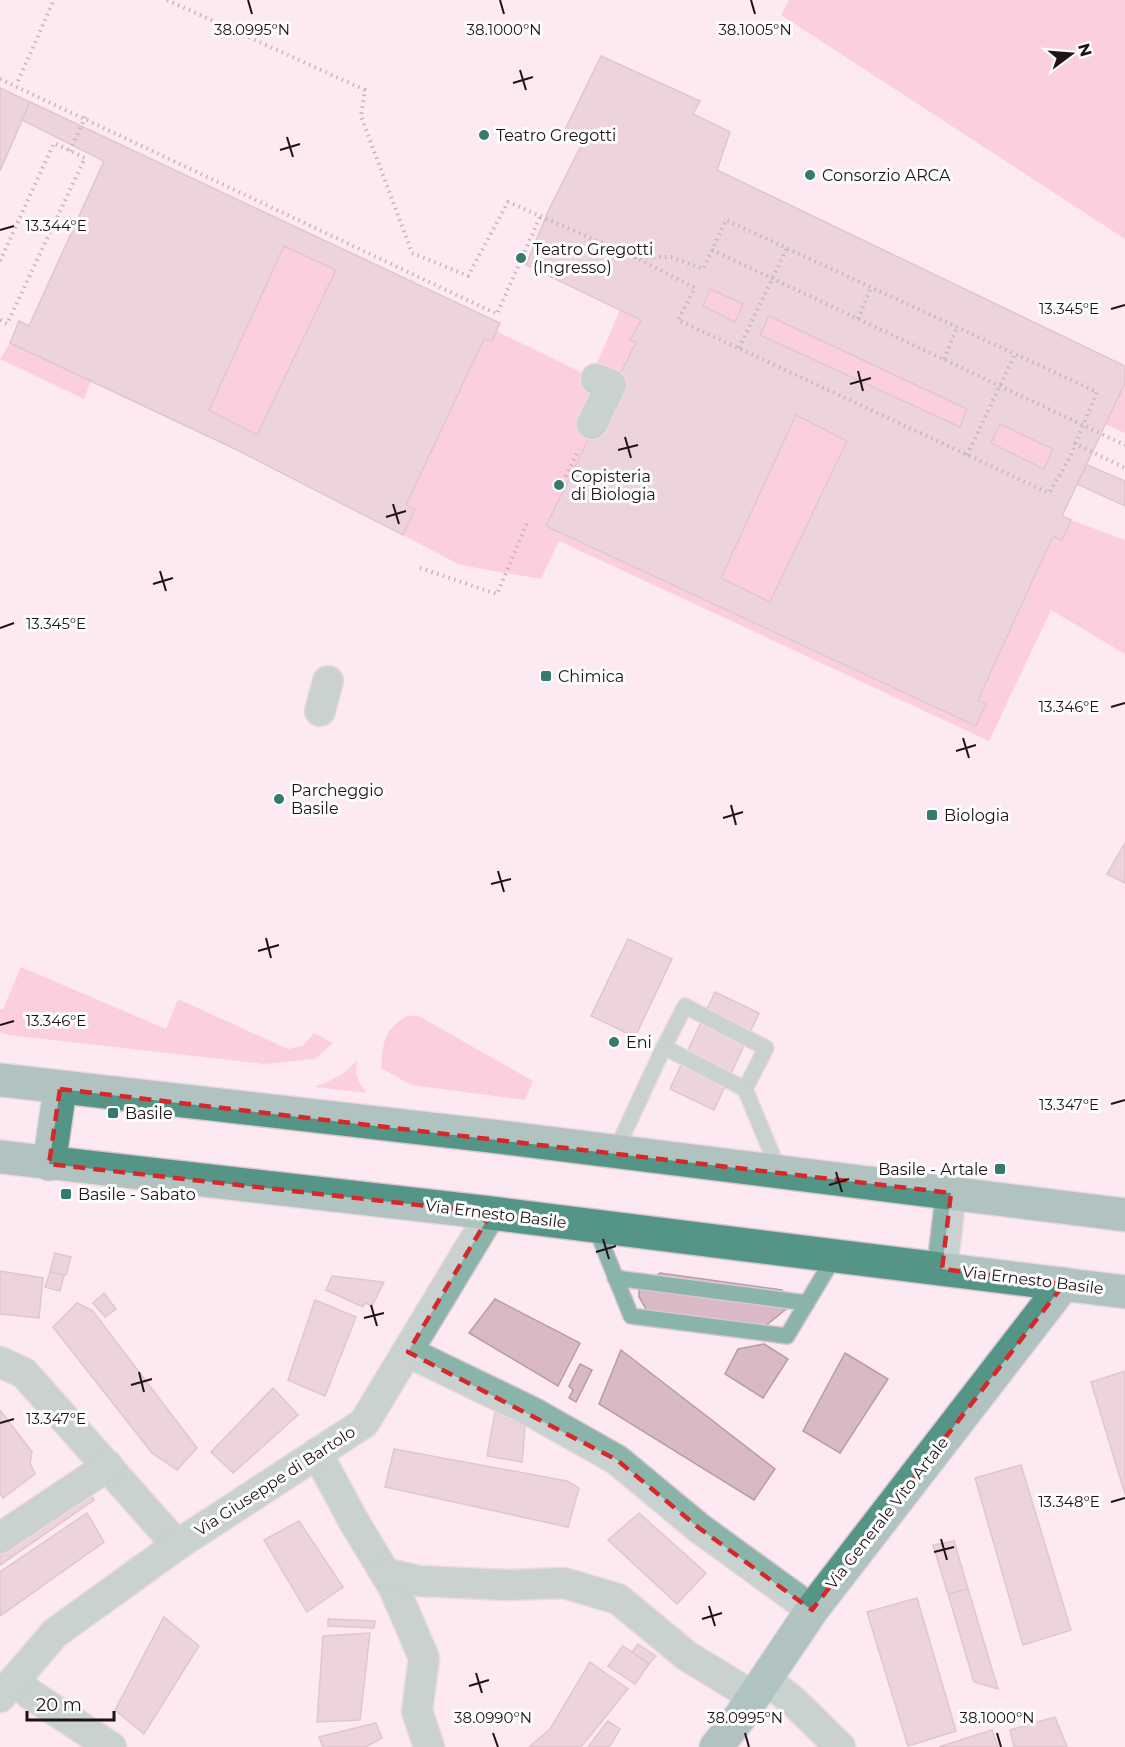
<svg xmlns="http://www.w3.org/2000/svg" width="1125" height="1747" font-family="Montserrat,sans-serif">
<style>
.green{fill:#f8b0cd}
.building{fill:#d9b9c5;stroke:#ba9ca7;stroke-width:1.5;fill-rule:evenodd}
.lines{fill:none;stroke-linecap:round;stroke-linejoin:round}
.lane-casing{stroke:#d9c7ce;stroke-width:18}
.street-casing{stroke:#d9c7ce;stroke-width:33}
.secondary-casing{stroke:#d9c7ce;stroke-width:36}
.path{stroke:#87787e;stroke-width:4;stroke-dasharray:1.5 4.5;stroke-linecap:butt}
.lane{stroke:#8ab3aa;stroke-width:15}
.street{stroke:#8ab3aa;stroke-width:30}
.secondary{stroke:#559588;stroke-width:33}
.marked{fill:none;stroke:#d62828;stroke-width:4.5;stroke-dasharray:12 8;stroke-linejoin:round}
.ticks{fill:none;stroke:#1e1317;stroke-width:2}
.poi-dot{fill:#367a6d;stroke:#fdfdfd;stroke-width:2}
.labels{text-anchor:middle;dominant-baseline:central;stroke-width:6;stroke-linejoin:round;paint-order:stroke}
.poi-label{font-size:16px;fill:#1e1317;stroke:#fdfdfd;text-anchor:start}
.street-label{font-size:16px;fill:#1e1317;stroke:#fdfdfd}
.ticks-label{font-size:15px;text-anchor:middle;fill:#1e1317;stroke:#fdfdfd;stroke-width:6;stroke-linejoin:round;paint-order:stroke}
</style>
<rect width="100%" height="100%" fill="#fde9f1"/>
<!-- green -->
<g class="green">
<path d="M789,0H1125V239L781,15Z"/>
<path d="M284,246L336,270L257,435L209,410Z"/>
<path d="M710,289L743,304L735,322L703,306Z"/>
<path d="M620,310L641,320L630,339L636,342L546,526L975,726L986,704L978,700L1053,536L1062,541L1071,520L1125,540V654L1051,610L989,741L559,541L541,579L460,565L403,535L415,509L406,505L484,339L492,341L496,331L591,377Z"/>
<path d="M769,316L967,409L960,427L760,335Z"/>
<path d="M10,343L91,381L84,399L0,359Z"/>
<path d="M1125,383V433L1105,424Z"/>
<path d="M796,415L847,441L770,602L721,578Z"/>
<path d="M1000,424L1053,449L1044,469L991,443Z"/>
<path d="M21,967L166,1029L178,999L288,1049L303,1046L314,1033L333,1043L315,1059L264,1064L8,1035L0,1032V1009H3Z"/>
<path d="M407,1016H419L533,1081L525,1100L411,1085L381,1068C384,1042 382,1031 407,1016Z"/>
<path d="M357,1060C355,1075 357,1082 367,1093L315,1087C333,1079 344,1076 357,1060Z"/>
</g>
<!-- building -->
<g class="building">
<path d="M601,56L700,101L693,114L730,132L717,170L1125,366V383L1062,516L1071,520L1062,541L1053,536L978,700L986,704L976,726L546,526L636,342L630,340L641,320L526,265L550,207L583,142L564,132ZM710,289L743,304L735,322L703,306ZM769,316L967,409L960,427L760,335ZM796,415L847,441L770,602L721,578ZM1000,424L1053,449L1044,469L991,443Z"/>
<path d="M0,88L30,102L0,171Z"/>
<path d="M30,102L500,323L492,341L484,339L406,505L415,509L403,535L233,448L10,343L19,321L29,326L104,161L22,120ZM284,246L336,270L257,435L209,410Z"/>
<path d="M1087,465L1125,481V506L1077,484Z"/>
<path d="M1125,843V883L1107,874Z"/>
<path d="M628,939L672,959L635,1037L591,1016Z"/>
<path d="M715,992L759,1013L714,1110L670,1089Z"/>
<path d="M55,1253L71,1257L66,1275L50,1272Z"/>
<path d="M0,1271L43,1278L39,1318L0,1314Z"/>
<path d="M50,1272L64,1275L60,1291L45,1287Z"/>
<path d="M660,1273L782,1290L791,1305L753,1336L653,1321L639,1297V1289Z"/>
<path d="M332,1276L384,1282L372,1306L365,1303L363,1307L326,1290Z"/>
<path d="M104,1293L116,1309L105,1317L93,1303Z"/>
<path d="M495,1299L580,1343L558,1386L469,1333Z"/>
<path d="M315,1300L356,1317L325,1396L288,1380Z"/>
<path d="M77,1303L92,1310L197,1448L177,1470L152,1453L53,1327Z"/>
<path d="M764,1344L788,1359L763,1398L725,1374L738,1349Z"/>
<path d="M621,1350L775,1469L754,1500L599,1404Z"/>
<path d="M845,1353L888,1379L840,1453L803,1431Z"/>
<path d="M580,1364L592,1370L576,1402L569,1398L573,1390L569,1386Z"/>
<path d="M1125,1371V1494L1091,1382Z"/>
<path d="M273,1388L298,1415L233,1473L211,1452Z"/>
<path d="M0,1410L32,1452L30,1463L35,1474L3,1498L0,1493Z"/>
<path d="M495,1412L525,1427L522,1462L487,1456Z"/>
<path d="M394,1449L567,1481L579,1488L568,1527L385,1487Z"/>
<path d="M1021,1465L1071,1630L1023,1645L975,1478Z"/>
<path d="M86,1488L94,1500L0,1565V1548Z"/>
<path d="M87,1513L104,1542L0,1616V1572Z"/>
<path d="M639,1513L706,1573L677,1604L608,1540Z"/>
<path d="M299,1521L343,1587L307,1612L264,1540Z"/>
<path d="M954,1541L968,1589L948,1594L933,1545Z"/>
<path d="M968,1589L998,1689L974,1682L948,1594Z"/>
<path d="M917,1598L956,1731L908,1746L867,1612Z"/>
<path d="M164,1617L199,1646L144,1734L115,1710Z"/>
<path d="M328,1619L375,1621L374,1628L328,1626Z"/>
<path d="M370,1633L360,1720L317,1722L323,1636Z"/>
<path d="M638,1644L656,1656L649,1664L632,1652Z"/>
<path d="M623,1646L649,1664L635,1684L608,1666Z"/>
<path d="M590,1662L628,1689L581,1747H529L550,1729Z"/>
<path d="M1055,1717L1067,1747H1014L1010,1730Z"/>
<path d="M608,1721L620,1729L612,1743L608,1747H588Z"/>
<path d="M376,1723L382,1738L366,1747H323L319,1737Z"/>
<path d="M992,1730L998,1747H939Z"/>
</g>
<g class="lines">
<defs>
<g id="lane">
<path d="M664,1047L685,1006L766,1048L745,1089"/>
<path d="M615,1152L664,1047L745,1089L779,1171"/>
<path d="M595,1226L631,1316L787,1336L835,1256"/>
<path d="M615,1278L807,1303"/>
</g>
<g id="street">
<path d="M592,424L611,385L596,379"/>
<path d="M320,711L328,681"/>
<path d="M942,1269L951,1193"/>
<path d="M408,1352L534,1413L617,1460L699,1528L812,1610"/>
<path d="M0,1362L24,1373L177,1545"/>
<path d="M317,1453L353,1520L394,1588L424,1658L417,1711L429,1747"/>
<path d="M0,1538L108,1466"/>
<path d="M385,1573L419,1581L506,1585L564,1583L618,1599L687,1656L754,1697"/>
<path d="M766,1679L794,1702L840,1747"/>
<path d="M15,1680L30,1694L111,1747"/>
<path d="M0,1697L55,1633L177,1545L364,1423L491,1213"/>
</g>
<g id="secondary">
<path d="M0,1080L500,1137L1125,1215"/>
<path d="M0,1157L491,1213L1125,1292"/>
<path d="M49,1164L60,1089"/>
<path d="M716,1747L740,1717L812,1610L1064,1284"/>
</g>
</defs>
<!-- lane casing -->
<use href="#lane" class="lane-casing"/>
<!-- street casing -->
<use href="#street" class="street-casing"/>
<!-- secondary casing -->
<use href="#secondary" class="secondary-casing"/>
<!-- path -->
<g class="path">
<path d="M167,0L365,90L361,116L412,253L468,276L508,202L634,257L695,288L678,320L1049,493L1069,459L1097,392L726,220L703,269L671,257H634"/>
<path d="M0,79L497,314L540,217"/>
<path d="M18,81L54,0"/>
<path d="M70,151L87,113"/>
<path d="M712,250L1125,445"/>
<path d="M0,261L54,143L85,158L7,324L0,320"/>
<path d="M858,319L871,287"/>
<path d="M739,348L787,248"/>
<path d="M944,359L957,327"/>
<path d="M1074,443L1125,468"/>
<path d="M967,455L1015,354"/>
<path d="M563,482L579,449"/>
<path d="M420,568L497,594L527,523"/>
</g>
<!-- lane -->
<use href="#lane" class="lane"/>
<!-- street -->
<use href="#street" class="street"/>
<!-- secondary -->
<use href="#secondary" class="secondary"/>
</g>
<!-- marked area -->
<path d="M0 0H1125V1747H0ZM60,1089L951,1193L942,1269L1064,1284L812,1610L699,1528L617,1460L408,1352L491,1213L49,1164Z" fill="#fde9f1" fill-opacity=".55" fill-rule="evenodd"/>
<path class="marked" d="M60,1089L951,1193L942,1269L1064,1284L812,1610L699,1528L617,1460L408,1352L491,1213L49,1164Z"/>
<!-- ticks -->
<path class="ticks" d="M248,0L252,14M500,0L504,14M751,0L755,14M520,70L526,90M513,83L533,77M287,137L293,157M280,150L300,144M0,230L14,226M1111,309L1125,305M858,371L863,391M850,384L871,378M625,437L631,458M618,450L638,445M393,504L399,524M386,517L406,511M160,571L166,591M153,584L173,578M0,628L14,623M1111,707L1125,703M963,738L969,758M956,751L976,745M731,805L736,825M723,818L743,812M498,871L504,892M491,884L511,879M266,938L271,958M258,951L279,945M0,1025L14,1021M1111,1104L1125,1100M836,1172L842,1192M829,1185L849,1179M603,1239L609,1259M596,1252L616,1246M371,1305L377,1326M364,1318L384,1313M139,1372L144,1392M131,1385L152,1379M0,1423L14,1419M1111,1502L1125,1498M941,1539L947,1560M934,1552L954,1547M709,1606L715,1626M702,1619L722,1613M476,1673L482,1693M469,1686L489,1680M493,1733L498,1747M745,1733L749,1747M997,1733L1001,1747"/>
<!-- markers -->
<g class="poi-dot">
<circle cx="484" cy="135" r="6"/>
<circle cx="810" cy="175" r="6"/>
<circle cx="521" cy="258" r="6"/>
<circle cx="559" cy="485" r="6"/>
<rect x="540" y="670" width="12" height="12" rx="3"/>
<circle cx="279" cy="799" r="6"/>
<rect x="926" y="809" width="12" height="12" rx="3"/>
<circle cx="614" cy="1042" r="6"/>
<rect x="107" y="1107" width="12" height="12" rx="3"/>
<rect x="994" y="1163" width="12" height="12" rx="3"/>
<rect x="60" y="1188" width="12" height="12" rx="3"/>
</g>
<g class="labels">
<!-- poi labels -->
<g class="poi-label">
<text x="496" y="135">Teatro Gregotti</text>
<text x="822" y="175">Consorzio ARCA</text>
<text x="533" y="249">Teatro Gregotti<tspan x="533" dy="18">(Ingresso)</tspan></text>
<text x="571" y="476">Copisteria<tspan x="571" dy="18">di Biologia</tspan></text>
<text x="558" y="676">Chimica</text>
<text x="291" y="790">Parcheggio<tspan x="291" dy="18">Basile</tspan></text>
<text x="944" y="815">Biologia</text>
<text x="626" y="1042">Eni</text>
<text x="125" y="1113">Basile</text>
<text x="988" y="1169" text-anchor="end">Basile - Artale</text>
<text x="78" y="1194">Basile - Sabato</text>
</g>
<!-- street labels -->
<g class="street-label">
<text transform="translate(496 1214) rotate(7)">Via Ernesto Basile</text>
<text transform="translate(1033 1280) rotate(7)">Via Ernesto Basile</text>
<text transform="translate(275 1481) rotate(-33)">Via Giuseppe di Bartolo</text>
<text transform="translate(887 1513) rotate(-52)">Via Generale Vito Artale</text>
</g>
</g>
<g class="ticks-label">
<text x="252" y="35">38.0995°N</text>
<text x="504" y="35">38.1000°N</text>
<text x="755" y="35">38.1005°N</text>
<text x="56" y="231">13.344°E</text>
<text x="1069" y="314">13.345°E</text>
<text x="56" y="629">13.345°E</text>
<text x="1069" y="712">13.346°E</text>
<text x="56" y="1026">13.346°E</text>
<text x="1069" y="1110">13.347°E</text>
<text x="56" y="1424">13.347°E</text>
<text x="1069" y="1507">13.348°E</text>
<text x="493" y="1723">38.0990°N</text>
<text x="745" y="1723">38.0995°N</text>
<text x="997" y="1723">38.1000°N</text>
</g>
<!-- north arrow -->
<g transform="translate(1071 54) rotate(74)" stroke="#fdfdfd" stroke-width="4.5" paint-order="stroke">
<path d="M0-4.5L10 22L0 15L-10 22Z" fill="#1e1317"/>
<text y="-9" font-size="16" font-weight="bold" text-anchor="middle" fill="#1e1317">N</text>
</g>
<!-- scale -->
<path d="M27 1711v9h87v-9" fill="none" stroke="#1e1317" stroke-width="3"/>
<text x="36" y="1711" font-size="18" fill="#1e1317" stroke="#fdfdfd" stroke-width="4.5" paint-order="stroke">20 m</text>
</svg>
